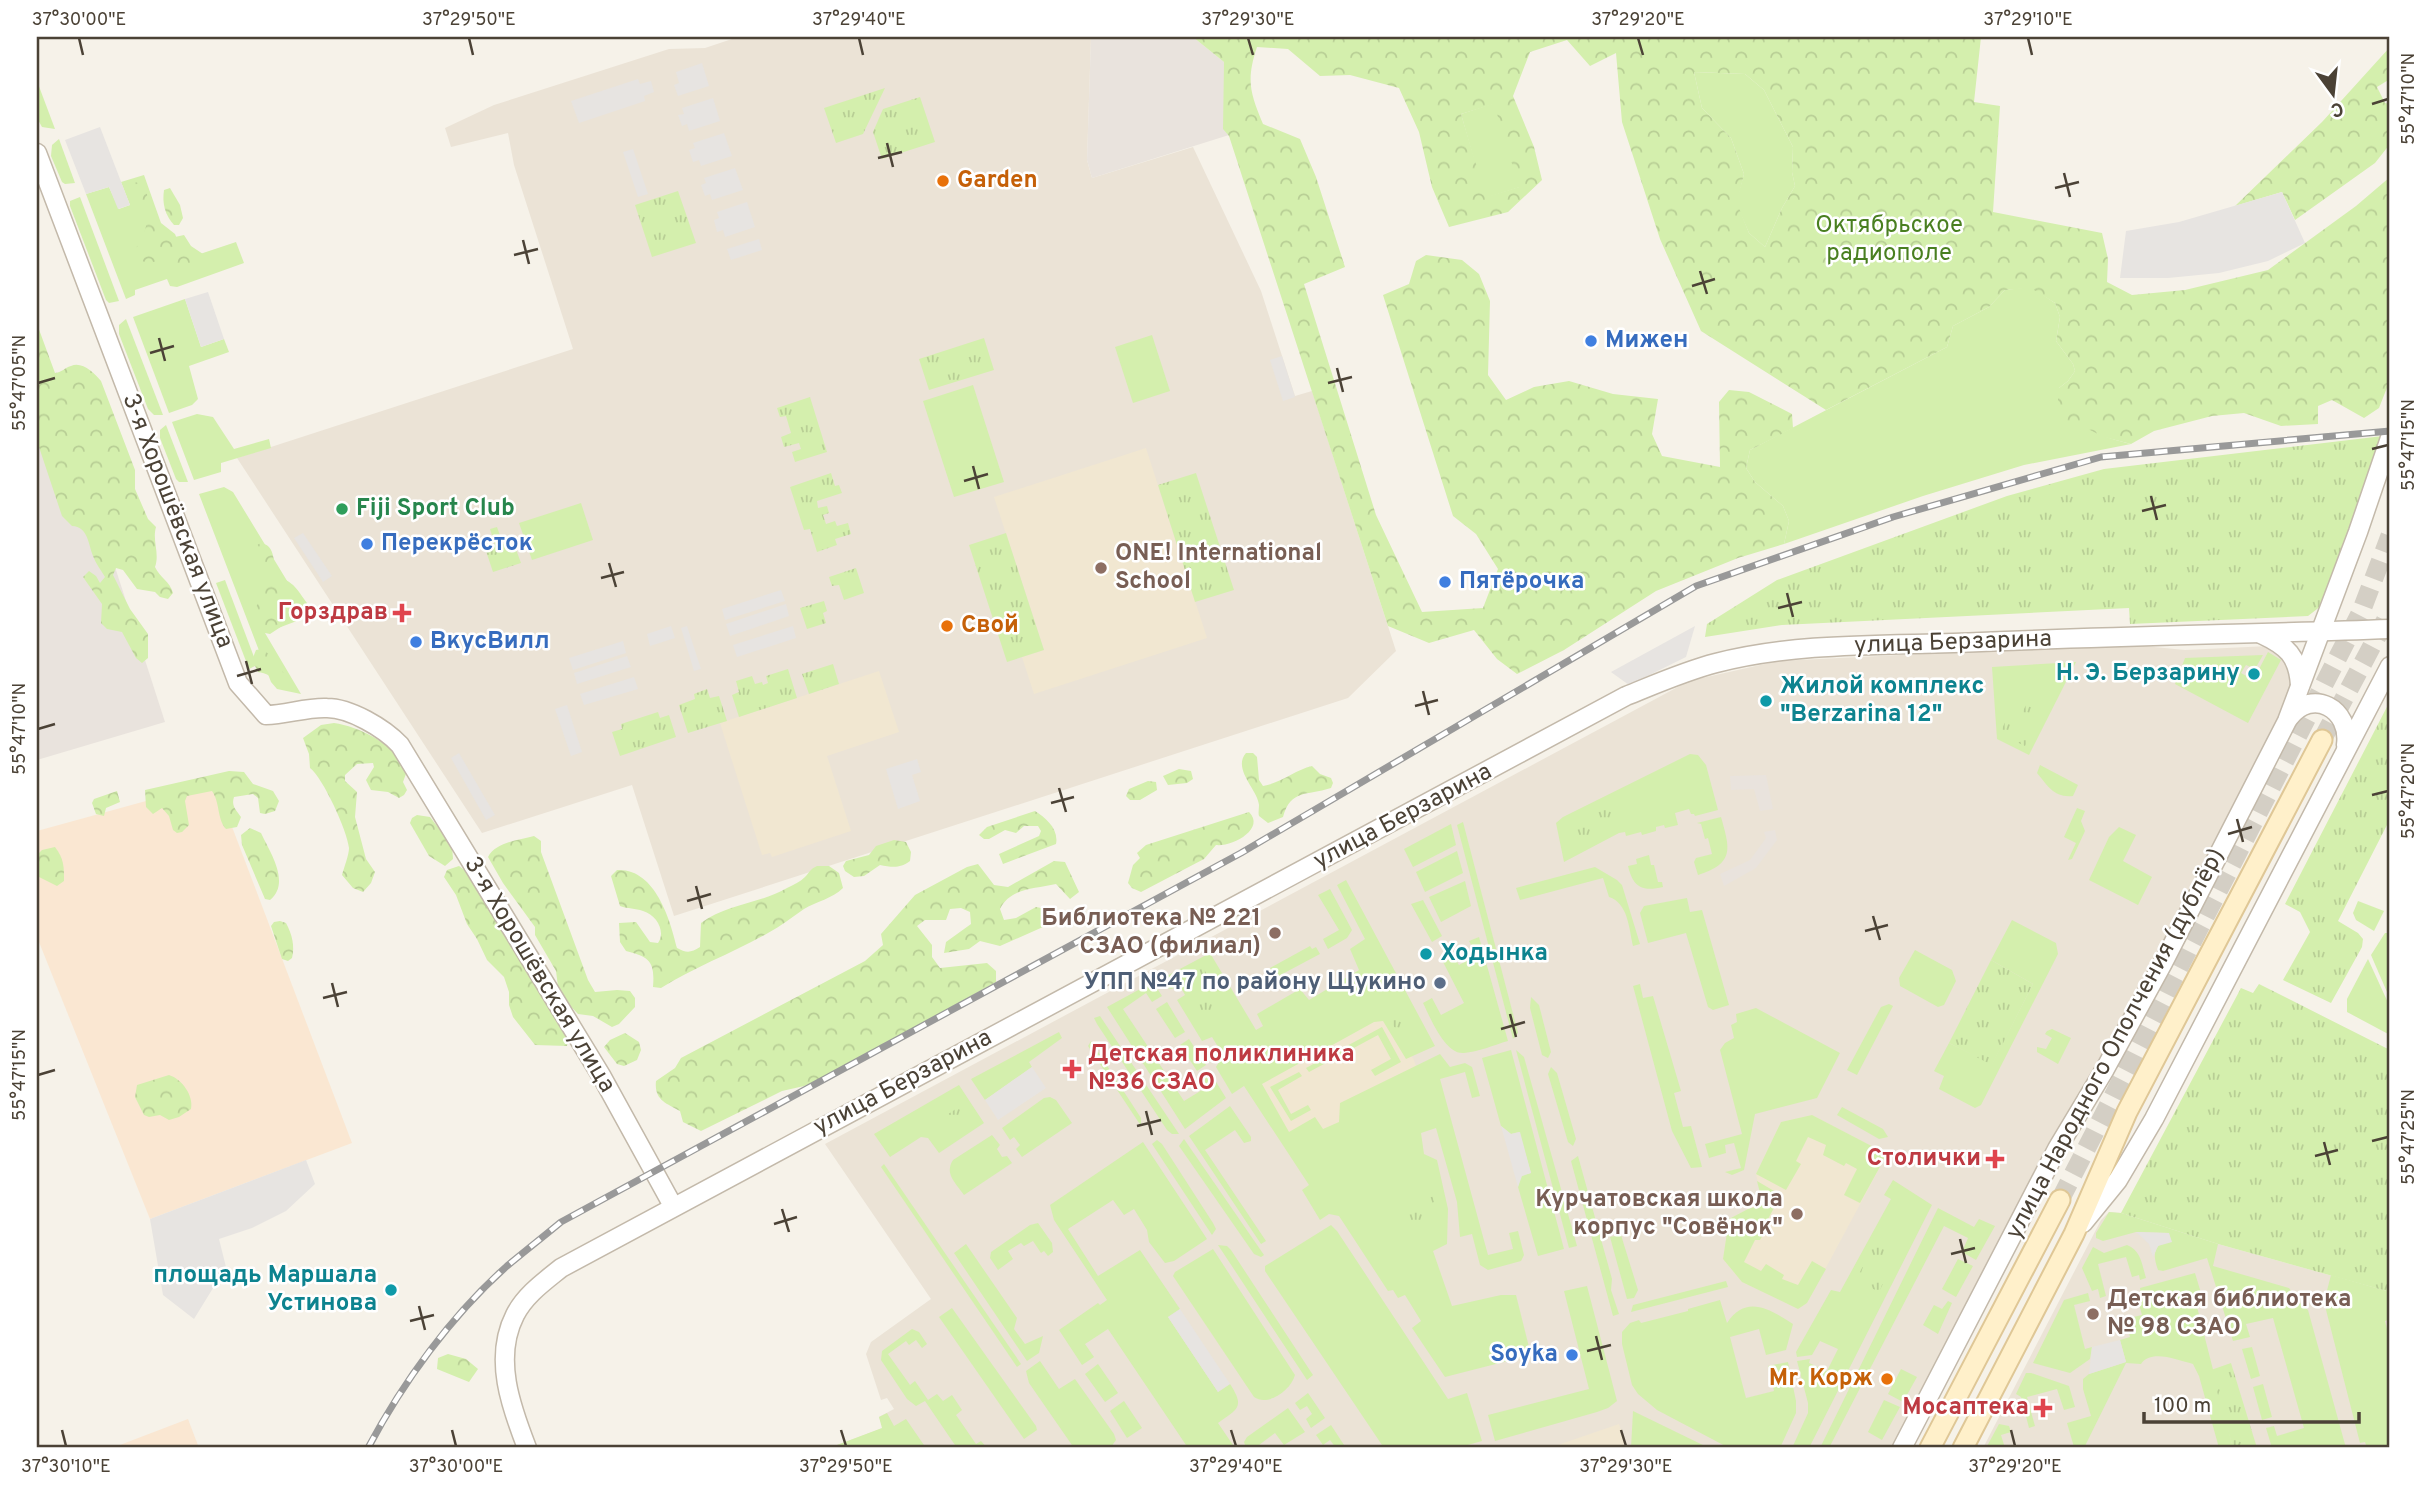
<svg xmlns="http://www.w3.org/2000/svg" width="2427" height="1485" font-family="Overpass,sans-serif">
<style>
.residential{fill:#ebe3d6}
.commercial{fill:#fae7d2}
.industrial{fill:#e9e3dd}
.education{fill:#f1e7d1}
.grass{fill:#d4efad}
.forest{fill:url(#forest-crowns);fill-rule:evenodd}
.park{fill:url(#park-tufts)}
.parking{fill:#e7e4e1}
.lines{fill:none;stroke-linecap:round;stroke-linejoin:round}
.secondary-tunnel{stroke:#d4cfc5;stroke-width:19;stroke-dasharray:19 10;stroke-linecap:butt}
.tertiary-casing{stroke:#c3b9aa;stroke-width:21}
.secondary-casing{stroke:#dfc796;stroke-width:23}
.tertiary{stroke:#fff;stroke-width:18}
.secondary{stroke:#fff0ca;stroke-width:19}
.rail-casing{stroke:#999;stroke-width:7}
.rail{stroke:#fff;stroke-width:4.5;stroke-dasharray:13;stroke-linecap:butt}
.ticks{fill:none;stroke:#4b4236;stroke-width:2.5}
.food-dot{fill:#e8710a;stroke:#fff;stroke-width:2.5}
.shop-dot{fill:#3f7fe0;stroke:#fff;stroke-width:2.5}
.leisure-dot{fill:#2e9e5b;stroke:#fff;stroke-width:2.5}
.education-dot{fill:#8d6e63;stroke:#fff;stroke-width:2.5}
.health-dot{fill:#e0444e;stroke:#fff;stroke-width:2.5}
.culture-dot{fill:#0f9aa8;stroke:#fff;stroke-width:2.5}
.service-dot{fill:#5c6f8a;stroke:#fff;stroke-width:2.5}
.labels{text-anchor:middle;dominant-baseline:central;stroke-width:5;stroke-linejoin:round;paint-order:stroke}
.food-label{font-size:24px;font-weight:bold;fill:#c56008;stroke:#fff;text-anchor:start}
.park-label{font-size:24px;fill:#497f20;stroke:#fff}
.shop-label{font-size:24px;font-weight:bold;fill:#366cbe;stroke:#fff;text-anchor:start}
.leisure-label{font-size:24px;font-weight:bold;fill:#27864d;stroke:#fff;text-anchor:start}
.street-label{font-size:24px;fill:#4b4236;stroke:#fff}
.education-label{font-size:24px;font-weight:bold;fill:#785e54;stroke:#fff;text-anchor:start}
.health-label{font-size:24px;font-weight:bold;fill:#be3a42;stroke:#fff;text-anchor:end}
.culture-label{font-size:24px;font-weight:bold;fill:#0d838f;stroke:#fff;text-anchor:end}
.service-label{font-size:24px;font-weight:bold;fill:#4e5e75;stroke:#fff;text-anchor:end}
.neatline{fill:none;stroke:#4b4236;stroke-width:2.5}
.ticks-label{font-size:18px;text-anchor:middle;fill:#4b4236}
</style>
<defs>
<pattern id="forest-crowns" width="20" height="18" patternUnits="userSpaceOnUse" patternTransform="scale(1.75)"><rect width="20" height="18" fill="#d4efad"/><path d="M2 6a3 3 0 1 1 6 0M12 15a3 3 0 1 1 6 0" fill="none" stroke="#b8ce95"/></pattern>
<pattern id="park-tufts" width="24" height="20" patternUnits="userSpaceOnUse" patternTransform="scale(1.75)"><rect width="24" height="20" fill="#d4efad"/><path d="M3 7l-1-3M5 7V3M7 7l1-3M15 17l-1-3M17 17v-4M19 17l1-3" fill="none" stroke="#b8ce95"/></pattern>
</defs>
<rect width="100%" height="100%" fill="#f6f2e9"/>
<!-- residential -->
<g class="residential">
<path d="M738,37H1091L1087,160L1092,178L1193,147L1261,291L1295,396L1312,391L1396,651L1348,698L674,916L632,785L482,833L237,458L573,349L514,165L508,133L451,147L445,128L494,105L669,49L705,48Z"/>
<path d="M2123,644L2185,650L2269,646L2280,650L2295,674L2287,703L2180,916L1896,1448H829L883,1428L879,1417L894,1409L887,1398L881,1400L866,1354L871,1342L931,1299L825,1144L1689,681L1778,661Z"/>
<path d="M2109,1212L2121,1213L2218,1244L2390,1292V1448H1983L2101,1220Z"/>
</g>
<!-- commercial -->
<g class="commercial">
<path d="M215,782L352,1143L150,1219L37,937V831Z"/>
<path d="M188,1419L199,1448H112Z"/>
</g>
<!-- industrial -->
<g class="industrial">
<path d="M1091,37H1193L1224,62V129L1229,135L1092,178L1087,160Z"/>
<path d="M37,325L165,722L37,760Z"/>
<path d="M1766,775L1773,809L1760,811L1754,789L1731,790L1730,776Z"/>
<path d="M1775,830L1777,840L1756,868L1724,886L1720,874L1750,860L1766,838L1764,832Z"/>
</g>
<!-- education -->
<g class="education">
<path d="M1146,448L1207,638L1034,694L1022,657L1044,650L994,497Z"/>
<path d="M879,671L899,732L827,756L851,831L772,857L770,853L762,855L720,723Z"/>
<path d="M1359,970L1414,1060L1430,1115L1312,1181L1244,1064Z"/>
<path d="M1812,1115L1887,1154L1807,1303L1798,1309L1742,1282L1723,1259L1729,1219L1748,1209L1746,1200L1761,1196L1756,1174L1781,1122Z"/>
<path d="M1619,1424L1624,1439V1448H1549Z"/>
</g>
<!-- grass -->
<g class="grass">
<path d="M1694,72L1745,74L1764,90L1793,147L1792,172L1795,186L1782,208L1765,247L1749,233L1736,203L1744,174L1731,138L1702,108Z"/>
<path d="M37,81L55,129L42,127L37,118Z"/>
<path d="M1495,103L1520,187L1485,198L1461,114Z"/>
<path d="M59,139L75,183L65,184L62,182L51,156L52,145Z"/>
<path d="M144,175L161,223L175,234L185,259L236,242L244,263L177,287L170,286L167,279L135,290V295L126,299L86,194L109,187L119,209L130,205L121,182Z"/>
<path d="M80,197L119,301L109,303L106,300L70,206V201Z"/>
<path d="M2031,287L2055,303L2060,317L2056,341L2073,364L2075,371L2068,381L2059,388C2085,427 2083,432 2131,444L2024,465L1923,496L1784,544L1789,521L1783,506L1755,482L1746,468L1750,450L1947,347L1953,326L1989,307L2005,290Z"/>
<path d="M185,299L201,347L224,339L229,352L189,366L198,399L192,405L169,413L133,317Z"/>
<path d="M126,319L163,415H154L148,409L119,334V325Z"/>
<path d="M1152,335L1170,391L1133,403L1115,347Z"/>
<path d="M973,385L1004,482L954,497L923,401Z"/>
<path d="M197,414L213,417L234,449L269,439L271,448L221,463V472L194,480L172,422Z"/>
<path d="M166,425L188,482H179L176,479L160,438V430Z"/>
<path d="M224,487L233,492L306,612L302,619L265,633L301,694L277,689L271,682L199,494Z"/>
<path d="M581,503L593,540L532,560L519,523Z"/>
<path d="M225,580L257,665L249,669L216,583Z"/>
<path d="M2268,652L2281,660L2248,723L2175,684L2185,658L2263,655L2255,669L2246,665L2241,673L2257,682L2262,674L2258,671Z"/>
<path d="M2076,662L2029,755L1997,739L1992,667Z"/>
<path d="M1690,754L1698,755L1706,765L1718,810L1695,816L1694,814H1691L1689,809L1675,813L1678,825L1665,828L1664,825L1656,827V831L1642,835L1641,832L1626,836L1625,832L1619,833L1564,862L1556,823L1563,817Z"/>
<path d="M2040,765L2078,785L2073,796C2054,798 2048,786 2037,773Z"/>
<path d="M2077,808L2085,811L2081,821L2085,831L2072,859L2068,860L2076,843L2064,837Z"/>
<path d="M1721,817C1730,849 1735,863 1698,875L1694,862L1696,858L1712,854L1708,838L1705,839L1701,824L1697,823Z"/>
<path d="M1463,822L1518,1033L1513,1039L1457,825Z"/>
<path d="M1451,824L1456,845L1413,867L1404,849Z"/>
<path d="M2119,827L2136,835L2123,861L2152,877L2138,905L2089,880L2109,837Z"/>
<path d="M1457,851L1463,873L1425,892L1416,872Z"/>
<path d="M1649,855L1651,865H1654L1658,882H1662L1663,887C1642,892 1633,887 1628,866L1637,864L1636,859Z"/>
<path d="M1595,867L1617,880L1622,885L1640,944L1633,946C1629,928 1628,903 1609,897L1603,878L1520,900L1516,888Z"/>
<path d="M1346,880L1435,1046L1406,1059L1383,1021L1374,1022L1262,1084L1289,1132L1315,1117L1323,1129L1339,1122L1340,1103L1440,1054L1450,1067L1465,1063L1472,1067L1480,1096L1472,1098L1465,1072L1440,1079L1488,1255L1513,1249L1509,1233L1518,1231L1524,1255L1521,1261L1488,1270L1480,1265L1472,1234L1460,1237L1457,1202L1436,1128L1421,1133L1424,1154L1437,1160L1448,1209L1447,1244L1433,1251L1452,1306L1501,1295H1516L1531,1355L1445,1377L1412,1328L1421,1321L1405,1295L1398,1298L1393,1290L1388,1291L1339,1216L1329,1214L1320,1220L1302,1190L1309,1185L1244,1086L1232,1094L1216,1067L1223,1055L1212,1037L1202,1041L1177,1000L1185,995L1180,986L1171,989L1164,987L1161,979L1210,953L1256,1030L1263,1026L1257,1014L1300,989L1309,1000L1359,970L1350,949L1365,939L1337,885Z"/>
<path d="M1465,881L1471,906L1441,922L1429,897Z"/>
<path d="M1330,889L1352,930L1347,938L1328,949L1323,939L1339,930L1318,895Z"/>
<path d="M1687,898L1690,912L1702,910L1729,1005L1713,1010L1708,1007L1686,933L1648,943L1640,913L1644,906Z"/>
<path d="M1423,900L1442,936L1432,942L1411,904Z"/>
<path d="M2358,901L2384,911L2374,931L2356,920L2353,913Z"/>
<path d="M2012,920L2056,943L2058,954L1981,1105L1975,1108L1939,1089L1944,1076L1934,1071L1949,1043L1992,1064L2033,984L1991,960Z"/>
<path d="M2385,933H2390V999L2371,955Z"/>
<path d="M1479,937L1508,1041C1494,1045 1478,1052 1464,1053C1445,1055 1430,1017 1423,1003L1432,998L1441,1015L1464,1003L1440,956L1450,951L1459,965L1477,955L1469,941Z"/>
<path d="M1310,946L1312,949L1316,947L1320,954L1271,980L1267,975L1272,972L1270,968Z"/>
<path d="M1915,950L1952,970L1956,981L1944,1005L1938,1007L1900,986L1899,978Z"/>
<path d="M2368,959L2390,1007V1035L2347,1012V999Z"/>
<path d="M1153,982L1162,996L1152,1002L1146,993L1123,1009L1184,1101L1207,1087L1201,1078L1210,1072L1226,1098L1185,1129L1107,1007Z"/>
<path d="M1640,984L1643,998L1653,996L1681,1091L1674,1093L1683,1127L1691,1126L1702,1167L1691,1168L1672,1131L1633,986Z"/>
<path d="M1531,997L1539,1005L1551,1052L1548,1058L1542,1055L1530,1008Z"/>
<path d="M1167,1002L1185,1032L1175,1038L1156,1009Z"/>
<path d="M1889,1004L1893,1006L1857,1075L1847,1070L1881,1007Z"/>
<path d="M1756,1008L1840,1053L1817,1098L1755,1114L1744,1170L1732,1175L1725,1172L1741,1168L1734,1143L1725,1145L1726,1153L1709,1158L1705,1144L1742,1134L1720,1050L1725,1043L1734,1038L1731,1025L1737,1022L1736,1014Z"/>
<path d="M1100,1016L1179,1134H1172L1167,1130L1097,1024L1094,1018Z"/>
<path d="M1382,1027L1401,1062L1375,1076L1371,1070L1391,1059L1378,1035L1309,1072L1306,1068Z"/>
<path d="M2052,1029L2071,1038L2058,1064L2037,1052V1047L2046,1049L2052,1038L2045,1034L2047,1031Z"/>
<path d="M1059,1032L1062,1038L1029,1062L1032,1067L985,1100L971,1079Z"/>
<path d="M1189,1039L1206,1065L1197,1071L1180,1045Z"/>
<path d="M1091,1041L1141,1118V1126L1088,1046Z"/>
<path d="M1511,1050L1564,1249L1538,1256L1518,1187L1521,1176L1531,1173L1519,1132L1511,1134L1501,1126L1482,1058Z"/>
<path d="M1516,1050L1524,1057L1577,1246L1569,1248Z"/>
<path d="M1551,1067L1557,1073L1576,1139L1573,1146L1568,1142L1548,1074Z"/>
<path d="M1299,1072L1302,1076L1278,1090L1291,1114L1308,1105L1311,1110L1291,1121L1270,1087Z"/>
<path d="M959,1085L984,1123L939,1153L928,1138L921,1137L890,1157L874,1134Z"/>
<path d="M1050,1097L1056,1100L1072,1123L1022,1157L1016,1149L1020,1145L1014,1137L1010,1140L1002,1128L1044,1098Z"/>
<path d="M1230,1106L1251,1137V1141L1244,1143L1235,1130L1205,1150L1266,1241L1261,1244L1189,1136Z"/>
<path d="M1842,1107L1883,1129L1888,1137L1879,1139L1837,1115Z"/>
<path d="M1812,1115L1887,1154L1860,1203L1844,1195L1857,1169L1846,1163L1844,1166L1823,1155L1826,1145L1808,1137L1796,1161L1801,1164L1786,1190L1756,1174L1781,1122Z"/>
<path d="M992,1135L1000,1145L997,1149L1002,1157L1007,1156L1012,1163L964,1195C956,1183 944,1174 953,1160Z"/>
<path d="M1184,1139L1264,1255L1261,1257L1254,1254L1179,1146Z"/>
<path d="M1157,1140L1162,1144L1213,1223L1216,1229L1212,1235L1152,1144Z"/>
<path d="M1143,1142L1207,1239L1174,1261L1165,1263L1149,1242L1147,1230L1134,1209L1124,1215L1113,1200L1068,1229L1098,1276L1140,1250L1180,1309L1168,1317L1218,1392L1230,1384C1245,1407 1238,1409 1218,1423L1235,1448H1188L1108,1329L1085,1344L1094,1357L1082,1365L1059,1330L1098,1303L1100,1305L1107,1300L1054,1220L1050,1205Z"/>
<path d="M1578,1156L1612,1279L1611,1290L1619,1314L1613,1316L1571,1161Z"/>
<path d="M884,1164L1021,1364L1017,1367L881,1167Z"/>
<path d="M1893,1180L1932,1205L1809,1448H1792L1808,1413V1403L1797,1361L1810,1359L1809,1363L1827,1371L1838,1349L1820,1341L1812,1355L1797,1357L1796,1352L1831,1290L1840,1292L1891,1199L1884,1195Z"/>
<path d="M1757,1181L1781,1195L1768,1219L1770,1222L1760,1240H1755L1744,1262L1761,1271L1766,1264L1784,1275L1782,1279L1798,1285L1812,1261L1826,1269L1807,1303L1798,1309L1742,1282L1723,1259L1729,1219L1748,1209L1763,1205Z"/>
<path d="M1938,1208L1974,1227L1979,1219L1995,1226L1976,1260L1962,1252L1968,1238L1944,1226L1829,1448H1820Z"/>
<path d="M2109,1212L2121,1213L2218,1244L2213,1266L2289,1288L2299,1302L2308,1310L2346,1448H2272L2266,1428L2274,1426L2277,1436L2304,1428L2273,1318L2246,1324L2250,1337L2233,1341L2207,1258L2163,1271L2158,1270C2151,1250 2156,1249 2169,1233L2136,1232L2103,1241L2096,1238V1233Z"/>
<path d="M1038,1223L1052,1243L1053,1252L1048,1256L1044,1251L1041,1253L1033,1241L1024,1246L1021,1243L1008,1251L1013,1259L998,1270L990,1258L991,1252L1030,1225Z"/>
<path d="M1331,1225L1337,1231L1448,1399L1467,1393L1482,1441L1457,1448H1384L1265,1271V1266Z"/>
<path d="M1621,1235L1638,1290L1634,1298L1627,1299L1610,1237Z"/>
<path d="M966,1244L1017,1318L1014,1329L1025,1344L1043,1336L1039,1353L1027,1361L954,1253Z"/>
<path d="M1218,1245L1227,1246L1231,1250L1311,1372L1313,1375L1307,1380Z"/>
<path d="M2127,1245C2141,1250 2142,1265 2146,1278L2140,1280L2139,1275L2132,1277L2126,1257L2098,1264L2106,1296L2100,1298L2098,1289L2092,1291L2082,1268L2093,1247L2104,1253Z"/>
<path d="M1213,1249L1295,1375C1291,1390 1268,1407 1254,1397L1173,1276L1175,1272Z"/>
<path d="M1958,1259L1973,1266L1956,1297L1942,1289Z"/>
<path d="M2195,1273L2201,1293L2194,1295L2233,1448H2219L2199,1376L2193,1364C2177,1360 2151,1349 2141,1364L2126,1363L2084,1448H2070L2074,1447L2067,1423L2091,1416L2083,1389V1379L2089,1374L2126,1362L2120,1340L2130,1337L2125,1319L2142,1315L2136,1294L2141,1293L2140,1288Z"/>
<path d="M2331,1275L2390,1292V1319L2385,1321L2390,1341V1448H2367L2365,1442L2360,1443L2324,1302Z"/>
<path d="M1726,1281L1728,1287L1631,1312L1633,1305Z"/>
<path d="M1587,1286L1617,1401L1608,1408L1597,1412L1495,1441L1488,1415L1589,1389L1564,1291Z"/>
<path d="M2088,1293L2090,1301L2074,1305L2085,1349L2092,1347L2090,1359L2070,1373L2033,1363L2064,1300Z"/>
<path d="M1720,1300L1727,1323C1746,1294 1770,1309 1793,1324L1786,1350L1766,1355L1759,1329L1730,1337L1746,1398L1774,1391L1768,1366L1788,1362L1796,1401V1413L1780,1448H1729L1657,1410L1638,1394L1632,1385L1622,1344V1332L1630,1323L1639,1320L1641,1323L1688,1311V1309Z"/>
<path d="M1948,1301L1952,1303L1938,1334L1923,1325L1934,1305L1942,1309Z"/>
<path d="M952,1308L1036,1426L1037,1430L1024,1439L939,1317Z"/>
<path d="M912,1329L919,1332L927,1344L922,1348L916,1340L909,1345L906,1341L888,1354L910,1385L915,1381L928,1400L937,1394L943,1401L952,1395L962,1410L956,1415L976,1444L981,1441L987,1448H957L925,1401L916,1406L907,1399L881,1360L882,1351Z"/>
<path d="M2252,1347L2260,1376L2251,1379L2242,1349Z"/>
<path d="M1040,1361L1059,1389L1075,1379L1114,1434L1116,1440L1111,1447L1074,1448L1029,1383L1026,1371Z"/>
<path d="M1098,1364L1118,1393L1105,1402L1085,1374Z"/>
<path d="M1901,1369L1917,1377L1903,1402L1888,1394Z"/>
<path d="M2026,1373H2031L2069,1386L2075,1407L2064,1410L2057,1389L2027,1397L2035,1426L2029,1428L2021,1397L2016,1394Z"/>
<path d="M2263,1384L2272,1417L2262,1420L2253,1387Z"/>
<path d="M1308,1393L1325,1418L1311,1428L1306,1419L1312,1414L1307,1406L1300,1410L1295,1403Z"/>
<path d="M1884,1400L1900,1407L1882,1440L1868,1432Z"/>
<path d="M1124,1401L1142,1428L1127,1438L1110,1411Z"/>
<path d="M1288,1408L1305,1432L1284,1445L1275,1433L1255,1448H1246L1244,1442L1247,1437Z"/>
<path d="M1633,1411L1709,1448H1631Z"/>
<path d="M887,1413L894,1426L906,1419L926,1448H829L882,1428L879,1417Z"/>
<path d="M1999,1424L2009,1426L2011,1432L2001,1435L2005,1448H1986Z"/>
<path d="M1331,1425L1346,1448H1336L1330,1440L1323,1445L1316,1435Z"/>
</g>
<!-- forest -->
<g class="forest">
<path d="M1193,37H1981L1974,102L2000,106L1993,212L2102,233L2108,259L2107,282L2132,295L2185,290L2268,270L2356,206L2390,177V380L2379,408L2364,418L2332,400L2318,406V424L2281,426L2244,413L2212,416L2154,431L2131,444L2104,437L2086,428L2071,432C2063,418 2055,405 2059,388L2068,381L2075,371L2073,364L2056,341L2060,317L2055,303L2031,288L2005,290L1989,307L1953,326L1947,347L1826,410L1701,331L1660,239L1622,122L1616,53L1590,66L1567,40L1530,52L1513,96L1534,147L1542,180L1508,212L1449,227L1432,187L1419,132L1399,88L1350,75L1320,76L1288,49L1257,47C1246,80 1250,93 1263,124L1300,139L1316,177L1345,267L1304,284L1376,515L1422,612L1483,608L1498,569L1476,534L1453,516L1383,295L1409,284L1416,261L1426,255L1462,260L1479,274L1490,301L1488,375L1506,400L1534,387L1569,381L1613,394L1658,399L1652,434L1662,456L1720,467L1719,402L1729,390L1749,392L1792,414L1793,428L1750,450L1746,468L1755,482L1783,506L1789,521L1784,544L1738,558L1656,591L1564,650L1517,674L1497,659L1474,630L1429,643L1388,626L1229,136L1223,129L1224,62ZM1694,72L1745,74L1764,90L1793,147L1792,172L1795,186L1782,208L1765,247L1749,233L1737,203L1744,174L1731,138L1702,108ZM1494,104L1519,187L1486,197L1461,114Z"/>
<path d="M2390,47V79L2377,87L2385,103L2390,104V144L2375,163L2295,220L2282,192L2235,206L2322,122Z"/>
<path d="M142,182L146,188L151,220L175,237L184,235L191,246L206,256V260L173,272L158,261L148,263L139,260L135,250L144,234L147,222C141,210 131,200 127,187L131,183Z"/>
<path d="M170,188L180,205L183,218L179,225H174C165,215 162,204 164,190Z"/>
<path d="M37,324L55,373C63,372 64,368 71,366C82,361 94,373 101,381L135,470V489L148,519L156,527C152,541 160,553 155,567C160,578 170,581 173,593L168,599L160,597L155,592L137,589L123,570L116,568L113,575L130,609L148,634V658L142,663L136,658L122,632L107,629L101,623L102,604L83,577L89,571L96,576L100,583L105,577C101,570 96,564 93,556C88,543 88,527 72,526L62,516L37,441Z"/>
<path d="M261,543C271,545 272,551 274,560L269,563L257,561L253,557V547Z"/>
<path d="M278,578C293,580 298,591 307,603L302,613L270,634L260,632L251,618L265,588Z"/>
<path d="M262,649C272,655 286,672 288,684L283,686L277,684C273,676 266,673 258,672L252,660L256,650Z"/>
<path d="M334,723C362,727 396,746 407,771L403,782L407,790L404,795L399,798L388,792L371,790L366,780L374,767L373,763L357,764L345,775V781L357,792L355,817L366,859L375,872L371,883L363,892L353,888L342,875C344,867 349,855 349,848C347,830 323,778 310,768L309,754L303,738L321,725Z"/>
<path d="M1246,753H1253L1257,757L1259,780L1263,786C1281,783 1295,770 1312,766L1320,774L1331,778L1333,783L1331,788C1306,796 1291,789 1283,817L1268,823L1259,816C1258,813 1259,809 1259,805C1258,790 1232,769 1246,753Z"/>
<path d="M1179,769L1191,771L1193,779L1187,783L1168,785L1163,776Z"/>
<path d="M229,771L244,772L253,784L273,791L279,801L275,811L265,814L260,813L258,798L253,794L234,797C231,806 236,810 241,817L237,827L226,829C217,819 220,802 212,791L187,796L185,801L189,825L182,832L177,833L173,830L169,816L162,808L153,814L146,807L145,790Z"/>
<path d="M1148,781L1156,782L1157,790L1140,800H1130L1126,796L1129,789Z"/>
<path d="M117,791L120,802L106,808L104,816L96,814L92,803L94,799Z"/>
<path d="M1035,811C1046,818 1059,829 1056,844L1003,864L999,854L1039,836L1041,831L1038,826H1024L1016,833L1005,830L989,839H984L979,835L987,827Z"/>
<path d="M1249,812C1266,829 1232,847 1216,845L1204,859L1141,892L1132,888L1128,883L1133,865L1140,858L1137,853L1146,845Z"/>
<path d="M417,815L430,817L452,845L453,859L445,866L429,856L410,823L412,818Z"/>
<path d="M250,828L261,833C270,852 291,883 270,900L265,899L242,845L241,835Z"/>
<path d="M534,836L541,841V852L588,980L595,992L617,990L630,991L635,998V1007L619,1024L612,1027L593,1016L578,1014L559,994L556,971L535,935V927L503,883L488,857C496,842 519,840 534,836Z"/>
<path d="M894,840L906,842L911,852L910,861C900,869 891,867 880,865L864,876L854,877L845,871L843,866L846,861L869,855L876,846Z"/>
<path d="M55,847C64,859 64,866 64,881L57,886L37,876V855L42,850Z"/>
<path d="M1054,861L1065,862L1079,892L1070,899L1056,884C1034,889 1010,888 1000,909L1004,920L1016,918L1036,907L1046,909L1052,923L1000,946L980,941L969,949L944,953L946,942L971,924L970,912L961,908L950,909L946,920H925L917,926L932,945V957L940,968L987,963L996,971V982L813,1084L782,1091L701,1131L683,1122L680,1111C666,1103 654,1100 656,1081L675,1068L681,1058L865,961L883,945L881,934L915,895L967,867L978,864L994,885L1008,887Z"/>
<path d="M459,866L466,871L474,884L487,893L568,1037L567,1046L535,1045L513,1017L509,1005V992L504,977L487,960L477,939L467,924L456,895L444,877L447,870Z"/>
<path d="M817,866H829L839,873L843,888C832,899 817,901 804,909C792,917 781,926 768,933C733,953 694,967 661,988L653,987C655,962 650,957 626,951L620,942L619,923L636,922L650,942L658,943C666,932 657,915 643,911C635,908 628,909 620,906L611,876L617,870C655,868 670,919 677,948C686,953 691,953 700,947L701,923C726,904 759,904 787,888C793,885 800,882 805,877C810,872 810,869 817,866Z"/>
<path d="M280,921L286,923C292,934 295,946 292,958L288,961L282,959L271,926L274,922Z"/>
<path d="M625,1033L639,1042L641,1050L637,1060L624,1066L617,1064L604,1047L610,1040Z"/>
<path d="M169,1075C182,1079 194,1096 191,1109L179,1117L169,1120L160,1115L149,1117L144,1115L135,1097L137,1085Z"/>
<path d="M448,1354L466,1359L478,1369L469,1382L437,1369L438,1358Z"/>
</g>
<!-- park -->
<g class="park">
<path d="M885,88L863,134L836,143L824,108Z"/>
<path d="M920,97L935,142L882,159L873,132L883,109Z"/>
<path d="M678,191L696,243L652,257L635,205Z"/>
<path d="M984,338L994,370L929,390L919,359Z"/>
<path d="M810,397L827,452L795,462L792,452L801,449L799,443L784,447L781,437L791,433L786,416L780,417L777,408Z"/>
<path d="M2383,436L2321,606L2308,616L2130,624L2129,608L1782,625L1705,637L1707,624L1777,580L2007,496L2104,469Z"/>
<path d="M831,473L835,486L839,485L842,493L817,501L818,508L827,506L829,513L823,515L826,524L835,521L837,526L848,523L851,534L835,539L837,545L817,552L810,529L804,530L790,487Z"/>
<path d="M1196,473L1234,590L1195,602L1158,485Z"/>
<path d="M497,527L503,544L513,541L521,563L493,572L485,548L495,545L490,529Z"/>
<path d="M1006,533L1044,650L1007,662L969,545Z"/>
<path d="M856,568L864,593L844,600L839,585L832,586L829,577Z"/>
<path d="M824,601L827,611L823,613L826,623L807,629L800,608Z"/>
<path d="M833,664L839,684L809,694L802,674Z"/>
<path d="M788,669L797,698L739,717L732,695L739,692L736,681L752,676L755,684L762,682L763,685L768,683L766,676Z"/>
<path d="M707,689L710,698L719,696L727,721L688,733L679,705L695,699L694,694Z"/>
<path d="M2033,692L2049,700L2025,746L2000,734L2005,722L2015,726Z"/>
<path d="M2390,701V819L2338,921L2358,933L2363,939L2362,947L2331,1003L2283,980L2310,932L2300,912L2285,904Z"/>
<path d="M658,712L660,718L669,715L676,737L620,756L612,732L622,729L621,724Z"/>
<path d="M1605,800L1619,828L1581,847L1567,821Z"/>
<path d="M1991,960L2033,984L1992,1065L1949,1043Z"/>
<path d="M1202,966L1224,1003L1204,1015L1182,978Z"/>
<path d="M2259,984L2390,1050V1292L2218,1244L2121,1213L2241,988L2253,993Z"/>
<path d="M1401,998L1415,1023L1398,1033L1383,1009Z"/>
<path d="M962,1105L973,1122L947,1138L936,1122Z"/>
<path d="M1430,1183L1439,1227L1411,1233L1402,1189Z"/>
<path d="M1876,1240L1899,1250L1879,1292L1856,1280Z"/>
<path d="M2231,1363L2257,1448H2233L2211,1370Z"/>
</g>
<!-- parking -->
<g class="parking">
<path d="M702,63L709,86L678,96L674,85L679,83L676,72Z"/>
<path d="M638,79L640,84L651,81L654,92L644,96L645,101L579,123L571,101Z"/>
<path d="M713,98L720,121L689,131L687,124L682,126L678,115L684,114L682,108Z"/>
<path d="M100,127L130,205L118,209L109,187L86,194L65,140Z"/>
<path d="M724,133L732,156L701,166L699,160L693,162L689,150L695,148L693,143Z"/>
<path d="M633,149L648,194L638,197L623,152Z"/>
<path d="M735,168L743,190L712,200L710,194L705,196L701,185L706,183L704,178Z"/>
<path d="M2282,192L2305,243L2268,261L2219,273L2168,278H2120L2126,231L2179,222Z"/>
<path d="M747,202L755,227L725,237L723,230L717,232L714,220L719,218L717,212Z"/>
<path d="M759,239L762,250L731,260L727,249Z"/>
<path d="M208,292L224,339L201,347L185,299Z"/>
<path d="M1282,356L1295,397L1283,401L1270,360Z"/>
<path d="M303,533L332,576L323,582L294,538Z"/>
<path d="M781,590L785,601L725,620L722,609Z"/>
<path d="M786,604L789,616L730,636L726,624Z"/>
<path d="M671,626L675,638L650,646L647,634Z"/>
<path d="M687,626L701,669L694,671L681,628Z"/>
<path d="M793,626L796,638L737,657L733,645Z"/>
<path d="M1695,626L1686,657L1629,685L1611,672Z"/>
<path d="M623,641L626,653L573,670L569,658Z"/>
<path d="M627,656L631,667L577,684L574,673Z"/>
<path d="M634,677L638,689L584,705L580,694Z"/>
<path d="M567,705L582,752L571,756L555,709Z"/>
<path d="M459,753L495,815L486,820L451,758Z"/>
<path d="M917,759L921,772L912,775L920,801L898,809L886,769Z"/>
<path d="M1032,1067L1046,1088L998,1120L985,1100Z"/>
<path d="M1501,1126L1511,1134L1520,1132L1531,1173L1522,1176L1518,1187Z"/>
<path d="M306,1160L315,1184L286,1211L252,1228L219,1239L226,1267L194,1319L163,1295L150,1219Z"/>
<path d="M2136,1232L2169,1233L2172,1242L2158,1246L2153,1257L2149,1244Z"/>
<path d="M1180,1309L1230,1384L1218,1392L1168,1317Z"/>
<path d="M2120,1340L2126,1362L2089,1374L2092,1347Z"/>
</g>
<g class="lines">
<!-- secondary-tunnel -->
<g class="secondary-tunnel">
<path d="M2322,740L2390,612"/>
<path d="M2060,1200L2361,612L2390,536"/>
</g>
<defs>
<g id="tertiary">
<path d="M37,153L238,683L266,715C286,715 306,707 327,708C350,708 384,728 400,745L602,1077L673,1206"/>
<path d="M2261,634C2287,646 2298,656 2300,685"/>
<path d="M2289,718C2312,687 2351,709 2346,745"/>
<path d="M2083,1223L2118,1180L2154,1119L2390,666"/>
<path d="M527,1448C511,1407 493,1358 515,1315C525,1295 545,1281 561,1268L1626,696C1656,684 1685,671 1716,663C1801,641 1893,646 1981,642C2117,636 2254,634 2390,629"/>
<path d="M1902,1448L2057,1149L2105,1069L2163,963L2287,721L2358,532L2390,438"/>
</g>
<g id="secondary">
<path d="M1930,1448L2060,1200"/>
<path d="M1963,1448L2074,1234L2127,1112L2322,740"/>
</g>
</defs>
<!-- tertiary casing -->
<use href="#tertiary" class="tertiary-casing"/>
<!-- secondary casing -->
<use href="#secondary" class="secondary-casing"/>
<!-- tertiary -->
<use href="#tertiary" class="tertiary"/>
<!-- secondary -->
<use href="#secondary" class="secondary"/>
<defs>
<path id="rail" d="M368,1448C403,1382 451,1316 507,1266C525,1251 543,1237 561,1222L1241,853L1696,586L1893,517L2101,457L2390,431"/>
</defs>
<!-- rail casing -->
<use href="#rail" class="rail-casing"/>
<!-- rail -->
<use href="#rail" class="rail"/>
</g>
<!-- ticks -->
<path class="ticks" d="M79,38L83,55M469,38L473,55M859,38L863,55M1248,38L1253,55M1638,38L1643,55M2028,38L2032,55M2372,104L2388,99M887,143L893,167M878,158L902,152M2064,173L2070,197M2055,188L2079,182M523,240L529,264M514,255L538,249M1700,271L1707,294M1692,286L1715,279M159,338L165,361M150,353L174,346M1337,368L1343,392M38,383L55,378M1328,383L1352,377M2372,449L2388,445M973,466L979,489M964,481L988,474M2151,496L2157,520M2142,511L2166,505M609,563L616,587M601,578L624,572M1787,593L1793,617M1778,608L1802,602M246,661L252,684M237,676L261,669M1423,691L1429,715M1415,706L1438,700M38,729L55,724M1059,788L1066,812M2372,795L2388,791M1051,803L1074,797M2237,819L2243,842M2228,834L2252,827M696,886L702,909M687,901L711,894M1873,916L1880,940M1865,931L1888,925M332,983L338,1007M323,998L347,992M1510,1014L1516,1037M1501,1029L1525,1022M38,1075L55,1070M1146,1111L1152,1135M1137,1126L1161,1120M2372,1141L2388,1137M2324,1142L2330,1165M2315,1156L2338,1150M782,1209L789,1232M774,1224L797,1217M1960,1239L1966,1263M1951,1254L1975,1248M419,1306L425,1330M410,1321L434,1315M1596,1336L1602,1360M1587,1351L1611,1345M62,1430L66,1446M452,1430L456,1446M841,1430L846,1446M1231,1430L1236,1446M1621,1430L1626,1446M2011,1430L2015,1446"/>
<!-- markers -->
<g class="food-dot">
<circle cx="943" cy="181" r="7"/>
<circle cx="947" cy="626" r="7"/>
<circle cx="1887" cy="1379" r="7"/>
</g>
<g class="shop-dot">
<circle cx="1591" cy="341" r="7"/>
<circle cx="367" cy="544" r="7"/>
<circle cx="1445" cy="582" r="7"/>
<circle cx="416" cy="642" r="7"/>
<circle cx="1572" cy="1355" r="7"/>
</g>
<circle class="leisure-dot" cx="342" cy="509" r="7"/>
<g class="education-dot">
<circle cx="1101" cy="568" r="7"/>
<circle cx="1275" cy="933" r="7"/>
<circle cx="1797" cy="1214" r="7"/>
<circle cx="2093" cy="1314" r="7"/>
</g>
<g class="health-dot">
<path d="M398.5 602.5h7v7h7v7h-7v7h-7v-7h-7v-7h7z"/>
<path d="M1068.5 1058.5h7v7h7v7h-7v7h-7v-7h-7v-7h7z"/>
<path d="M1991.5 1148.5h7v7h7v7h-7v7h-7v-7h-7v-7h7z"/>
<path d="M2039.5 1397.5h7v7h7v7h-7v7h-7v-7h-7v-7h7z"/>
</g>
<g class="culture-dot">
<circle cx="2254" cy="674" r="7"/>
<circle cx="1766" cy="701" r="7"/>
<circle cx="1426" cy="954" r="7"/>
<circle cx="391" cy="1290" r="7"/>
</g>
<circle class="service-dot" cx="1440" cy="983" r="7"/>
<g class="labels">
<!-- food labels -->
<g class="food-label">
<text x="957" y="181">Garden</text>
<text x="961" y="626">Свой</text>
<text x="1873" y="1379" text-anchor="end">Mr. Корж</text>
</g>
<!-- park labels -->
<g class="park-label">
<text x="1889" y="226">Октябрьское<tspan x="1889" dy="28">радиополе</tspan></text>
</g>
<!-- shop labels -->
<g class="shop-label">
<text x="1605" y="341">Мижен</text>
<text x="381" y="544">Перекрёсток</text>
<text x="1459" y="582">Пятёрочка</text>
<text x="430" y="642">ВкусВилл</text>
<text x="1558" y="1355" text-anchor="end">Soyka</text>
</g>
<!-- leisure labels -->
<g class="leisure-label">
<text x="356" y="509">Fiji Sport Club</text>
</g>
<!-- street labels -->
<g class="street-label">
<text transform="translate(177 521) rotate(69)">3-я Хорошёвская улица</text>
<text transform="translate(1953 643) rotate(-2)">улица Берзарина</text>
<text transform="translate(1403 817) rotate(-28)">улица Берзарина</text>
<text transform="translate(539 975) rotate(59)">3-я Хорошёвская улица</text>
<text transform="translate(2116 1044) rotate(-62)">улица Народного Ополчения (дублёр)</text>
<text transform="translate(903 1083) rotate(-28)">улица Берзарина</text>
</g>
<!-- education labels -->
<g class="education-label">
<text x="1115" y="554">ONE! International<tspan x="1115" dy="28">School</tspan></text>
<text x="1261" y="919" text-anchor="end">Библиотека № 221<tspan x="1261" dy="28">СЗАО (филиал)</tspan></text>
<text x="1783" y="1200" text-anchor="end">Курчатовская школа<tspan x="1783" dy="28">корпус "Совёнок"</tspan></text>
<text x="2107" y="1300">Детская библиотека<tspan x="2107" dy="28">№ 98 СЗАО</tspan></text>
</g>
<!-- health labels -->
<g class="health-label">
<text x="388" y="613">Горздрав</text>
<text x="1088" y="1055" text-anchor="start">Детская поликлиника<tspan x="1088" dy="28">№36 СЗАО</tspan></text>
<text x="1981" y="1159">Столички</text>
<text x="2029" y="1408">Мосаптека</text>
</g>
<!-- culture labels -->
<g class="culture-label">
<text x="2240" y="674">Н. Э. Берзарину</text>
<text x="1780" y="687" text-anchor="start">Жилой комплекс<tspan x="1780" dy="28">"Berzarina 12"</tspan></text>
<text x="1440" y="954" text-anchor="start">Ходынка</text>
<text x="377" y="1276">площадь Маршала<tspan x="377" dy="28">Устинова</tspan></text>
</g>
<!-- service labels -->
<g class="service-label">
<text x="1426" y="983">УПП №47 по району Щукино</text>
</g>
</g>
<!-- border -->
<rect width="2427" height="1485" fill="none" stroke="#ffffff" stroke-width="77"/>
<!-- north arrow -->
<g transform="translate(2333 94) rotate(165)" stroke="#ffffff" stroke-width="5" paint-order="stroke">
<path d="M0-5L12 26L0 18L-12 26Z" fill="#4b4236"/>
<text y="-10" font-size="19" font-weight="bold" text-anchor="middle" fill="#4b4236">С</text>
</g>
<!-- scale -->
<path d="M2144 1412v10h215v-10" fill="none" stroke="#4b4236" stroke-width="3.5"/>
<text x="2154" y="1412" font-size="21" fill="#4b4236" stroke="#ffffff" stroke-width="5" paint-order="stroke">100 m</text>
<rect x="38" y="38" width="2350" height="1408" class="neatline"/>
<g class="ticks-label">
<text x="79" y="25">37°30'00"E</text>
<text x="469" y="25">37°29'50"E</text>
<text x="859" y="25">37°29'40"E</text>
<text x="1248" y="25">37°29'30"E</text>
<text x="1638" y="25">37°29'20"E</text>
<text x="2028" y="25">37°29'10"E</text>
<text transform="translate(2408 99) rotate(-90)" y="6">55°47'10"N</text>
<text transform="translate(19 383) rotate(-90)" y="6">55°47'05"N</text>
<text transform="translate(2408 445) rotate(-90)" y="6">55°47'15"N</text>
<text transform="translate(19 729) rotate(-90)" y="6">55°47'10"N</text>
<text transform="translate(2408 791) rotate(-90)" y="6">55°47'20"N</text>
<text transform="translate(19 1075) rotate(-90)" y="6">55°47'15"N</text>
<text transform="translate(2408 1137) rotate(-90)" y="6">55°47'25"N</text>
<text x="66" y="1472">37°30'10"E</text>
<text x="456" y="1472">37°30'00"E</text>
<text x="846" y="1472">37°29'50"E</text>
<text x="1236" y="1472">37°29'40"E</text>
<text x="1626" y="1472">37°29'30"E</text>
<text x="2015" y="1472">37°29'20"E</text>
</g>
</svg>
